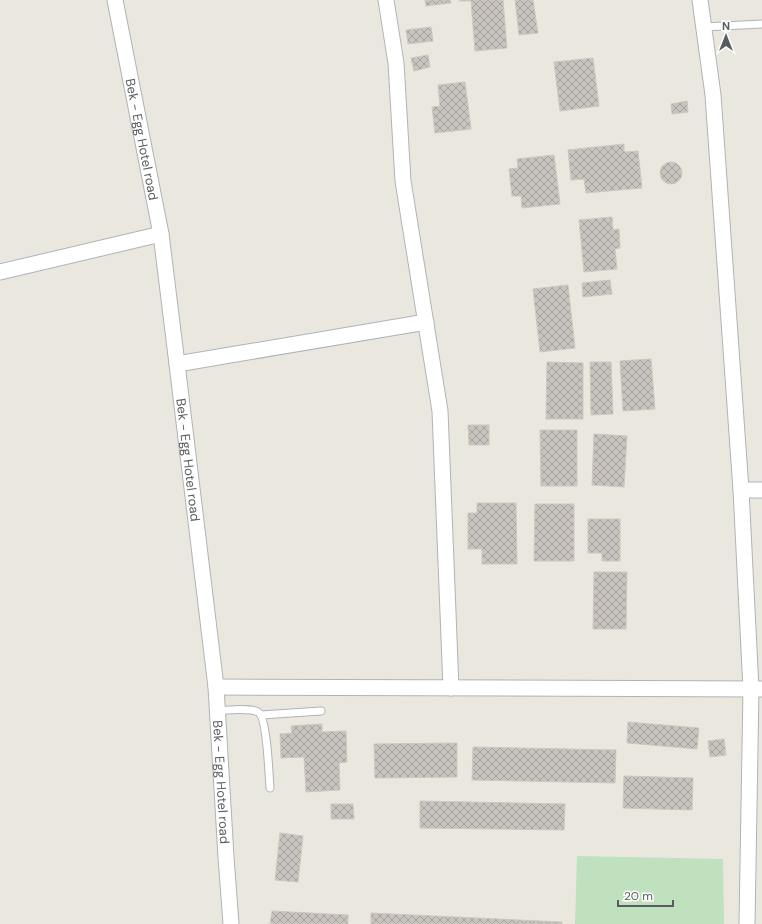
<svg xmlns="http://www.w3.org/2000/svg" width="762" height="924" font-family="'DM Sans',sans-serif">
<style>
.garden{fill:#c0e1bd}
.building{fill:url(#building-cross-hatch);stroke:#cec8be}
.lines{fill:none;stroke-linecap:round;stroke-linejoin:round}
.service-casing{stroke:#b0b3b7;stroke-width:9}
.minor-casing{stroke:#b0b3b7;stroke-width:17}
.service{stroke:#fff;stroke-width:7}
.minor{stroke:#fff;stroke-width:15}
.labels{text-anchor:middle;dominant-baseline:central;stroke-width:3.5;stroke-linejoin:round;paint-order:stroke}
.street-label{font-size:13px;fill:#585c5f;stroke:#fff}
</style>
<defs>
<pattern id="building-cross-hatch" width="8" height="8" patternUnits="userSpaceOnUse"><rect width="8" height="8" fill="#c8c3be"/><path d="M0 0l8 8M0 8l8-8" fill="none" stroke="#a5a29e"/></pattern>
</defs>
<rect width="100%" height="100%" fill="#eae7df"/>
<!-- garden -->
<path class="garden" d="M577,856L723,859L724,924H575Z"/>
<!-- building -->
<g class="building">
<path d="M425,0H450L451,3L426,6Z"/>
<path d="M459,0H503L507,48L475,51L471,1H459Z"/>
<path d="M515,0H533L538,33L519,35Z"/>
<path d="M431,27L433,41L408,44L406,30Z"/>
<path d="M428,55L430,67L414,71L411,58Z"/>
<path d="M593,58L599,106L560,111L554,62Z"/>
<path d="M465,82L471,129L435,133L432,107L440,106L438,85Z"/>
<path d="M687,101L688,112L672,114L671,104Z"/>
<path d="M624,144V152L638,151L642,188L586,193L584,179L571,180L568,150Z"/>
<path d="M554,155L560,204L522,208L521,196H512L509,169L518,168L517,159Z"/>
<circle cx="671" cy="173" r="11"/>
<path d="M612,217L613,230L619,229L620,248L615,249L617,269L584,272L579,220Z"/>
<path d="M610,280L612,294L583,297L582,283Z"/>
<path d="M568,285L575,348L540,352L533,289Z"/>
<path d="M651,359L655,409L623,411L620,361Z"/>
<path d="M547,362L583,363V419H546Z"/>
<path d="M590,362H611L613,414L591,415Z"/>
<path d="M468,425H489V445H469Z"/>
<path d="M540,430H577V486H541Z"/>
<path d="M594,434L627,436L624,487L592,485Z"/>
<path d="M477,503H516L517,564H482V549H468V513H477Z"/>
<path d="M535,504H574V561H534Z"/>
<path d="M588,519H620V561H602V553H588Z"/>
<path d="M594,572H627L626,629H593Z"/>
<path d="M628,722L699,728L697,749L627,743Z"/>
<path d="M322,724V732L346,731L347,762L339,763L340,790L306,792L304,757L281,758L280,734L292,733L291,726Z"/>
<path d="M724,739L726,755L710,757L708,741Z"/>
<path d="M457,743V777L375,778L374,744Z"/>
<path d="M473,747L616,750L615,783L472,780Z"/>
<path d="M624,776L693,778L692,810L623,808Z"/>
<path d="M420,801L565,804L564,830L420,828Z"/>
<path d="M331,804H353L354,819H331Z"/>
<path d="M280,833L303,836L298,882L275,880Z"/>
<path d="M272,911L348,915V924H270Z"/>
<path d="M371,913L562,922V924H371Z"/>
</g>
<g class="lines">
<defs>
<g id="service">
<path d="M704,27L762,24"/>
<path d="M217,711C226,710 251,708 258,712C267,716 269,776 270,788"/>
<path d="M261,715L321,711"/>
</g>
<g id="minor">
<path id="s1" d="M115,0L161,234L177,364L216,687L226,857L231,924"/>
<path d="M386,0L396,63L403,181L440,411L451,688"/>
<path d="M700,0L713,95L741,490L751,689L747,924"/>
<path d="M0,272L161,234"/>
<path d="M177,364L426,322"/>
<path d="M741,490H762"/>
<path d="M216,687L762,689"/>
</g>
</defs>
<!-- service casing -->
<use href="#service" class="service-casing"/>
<!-- minor casing -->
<use href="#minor" class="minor-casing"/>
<!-- service -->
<use href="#service" class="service"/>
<!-- minor -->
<use href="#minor" class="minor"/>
</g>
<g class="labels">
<!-- street labels -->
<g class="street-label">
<text stroke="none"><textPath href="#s1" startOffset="142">Bek - Egg Hotel road</textPath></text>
<text stroke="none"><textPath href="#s1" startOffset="466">Bek - Egg Hotel road</textPath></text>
<text stroke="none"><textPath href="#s1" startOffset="790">Bek - Egg Hotel road</textPath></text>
</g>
</g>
<!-- north arrow -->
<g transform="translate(726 36)" stroke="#ffffff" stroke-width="3" paint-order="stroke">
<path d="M0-3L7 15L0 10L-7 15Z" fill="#585c5f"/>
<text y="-6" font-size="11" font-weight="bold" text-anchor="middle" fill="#585c5f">N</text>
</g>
<!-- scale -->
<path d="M618 900v6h55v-6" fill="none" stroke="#585c5f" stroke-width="2"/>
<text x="624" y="900" font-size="12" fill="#585c5f" stroke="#ffffff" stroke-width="3" paint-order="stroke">20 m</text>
</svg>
